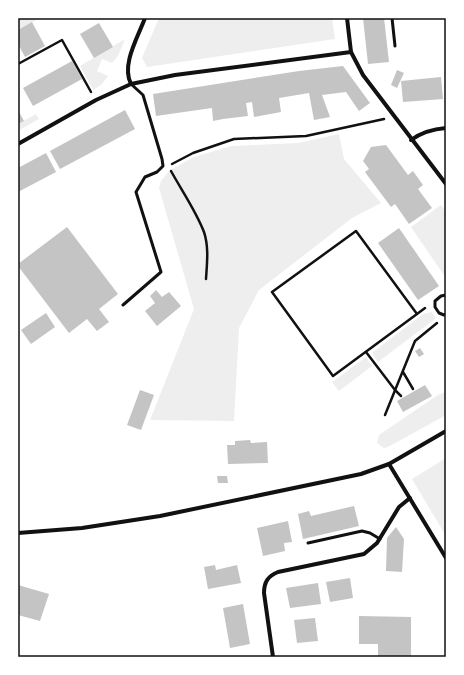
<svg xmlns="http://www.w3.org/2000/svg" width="464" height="675" font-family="'Varela Round',sans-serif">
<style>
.green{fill:#eee}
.building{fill:#c4c4c4}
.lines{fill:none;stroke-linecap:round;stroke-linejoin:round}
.path{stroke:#111;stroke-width:2.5}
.service{stroke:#111;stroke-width:3}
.minor{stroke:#111;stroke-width:4}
.neatline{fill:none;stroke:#111;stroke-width:1.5}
</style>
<rect width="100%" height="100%" fill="#fff"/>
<!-- green -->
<g class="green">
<path d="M18,18H40L18,30Z"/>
<path d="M159,18H332L335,39L147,67L142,58Z"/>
<path d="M125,39L118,56L112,63L102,59L97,71L108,76L102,84L93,90L80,66Z"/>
<path d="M36,114L39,119L18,131V124Z"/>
<path d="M339,134L344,159L381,203L352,218L259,290L239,328L234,421L150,420L194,309L159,188L161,181L170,170L194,157L231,146L298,143Z"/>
<path d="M441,205L446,212V278L411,227Z"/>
<path d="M432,312L436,318L378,362L372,353L423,314Z"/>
<path d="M366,357L372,366L339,391L332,382Z"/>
<path d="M446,392V415L388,447L384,448L377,443L379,435L438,395Z"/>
<path d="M446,458V536L412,479Z"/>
</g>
<!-- building -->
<g class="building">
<path d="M363,18H384L389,62L368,64Z"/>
<path d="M32,22L45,46L25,57L18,44V30Z"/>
<path d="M99,23L113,47L94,58L80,34Z"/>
<path d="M72,61L82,79L33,106L23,88Z"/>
<path d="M343,66L370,103L359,111L346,92L322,95L330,117L314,120L309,93L279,98L281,112L254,117L252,102L246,103L248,116L223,119L213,121L212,108L156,116L153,94L299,71Z"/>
<path d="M397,70L404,73L397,88L391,85Z"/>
<path d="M441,77L443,99L403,102L401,81Z"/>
<path d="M18,110L24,121L18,124Z"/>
<path d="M125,110L135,129L60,169L50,151Z"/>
<path d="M386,145L408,175L413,171L423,185L418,189L432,208L409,224L395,204L391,207L365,172L369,169L363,161L371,147Z"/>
<path d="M46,153L56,172L18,192V168Z"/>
<path d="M67,227L118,294L99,309L109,322L97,331L87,319L69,333L18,266V264Z"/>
<path d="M399,228L439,286L418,300L378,243Z"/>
<path d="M156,290L162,297L169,292L181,306L157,326L145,311L155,303L150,296Z"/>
<path d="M46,313L55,327L31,344L21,330Z"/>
<path d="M420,348L424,354L419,357L415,351Z"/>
<path d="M425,385L432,396L403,412L397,401Z"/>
<path d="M140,390L154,395L141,430L127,425Z"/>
<path d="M250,440L251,443L267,442L268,463L228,464L227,445H235V441Z"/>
<path d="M217,476H227L228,483H218Z"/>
<path d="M354,506L359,526L303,539L298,514L309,511L311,516Z"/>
<path d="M288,521L292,542L284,543L285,551L263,556L257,528Z"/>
<path d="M396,527L404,539L402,572L386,571L387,538Z"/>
<path d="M215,565L216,570L237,565L241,583L208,589L204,567Z"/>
<path d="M350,578L353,598L330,602L326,582Z"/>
<path d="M318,583L321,604L290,608L286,588Z"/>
<path d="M18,585L49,594L40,621L18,615Z"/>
<path d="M243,604L250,644L230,648L223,608Z"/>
<path d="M359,616L411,617V657H378V644H359Z"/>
<path d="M315,618L318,641L297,643L294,620Z"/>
</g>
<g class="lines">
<!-- path -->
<g class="path">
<path d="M18,64L62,40L91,92"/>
<path d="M172,164L193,153L234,139L306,136L384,119"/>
<path d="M171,171C182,191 196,211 204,232C209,247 207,263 206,279"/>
<path d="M417,314L356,231L272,292L333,376L417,314L425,308"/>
<path d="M366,352L395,390L401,396"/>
<path d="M403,372L413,389"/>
<path d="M385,415L415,341L437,323"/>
</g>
<!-- service -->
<g class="service">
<path d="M392,18L395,46"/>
<path d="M446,295L441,296L435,301V307L439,313L444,315L446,314"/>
<path d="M123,305L161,272L136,192L145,177L157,172L163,166L162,159L143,95L131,84"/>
<path d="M308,543L362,531L370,533L380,539"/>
</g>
<!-- minor -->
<g class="minor">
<path d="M347,18L351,52L363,75L446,184"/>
<path d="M131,84C121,65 138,37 145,18"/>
<path d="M411,140C422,132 433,129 446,128"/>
<path d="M18,144L96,100L131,84L175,75L351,52"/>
<path d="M389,464L446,558"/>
<path d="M18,533L82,528L160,516L361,474L389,464L446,431"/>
<path d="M273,657L264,593C264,582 268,576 278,572L364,554L377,543L399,507L410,498"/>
</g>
</g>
<!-- border -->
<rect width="464" height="675" fill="none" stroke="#ffffff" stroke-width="38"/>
<rect x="19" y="19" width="426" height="637" class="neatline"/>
</svg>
